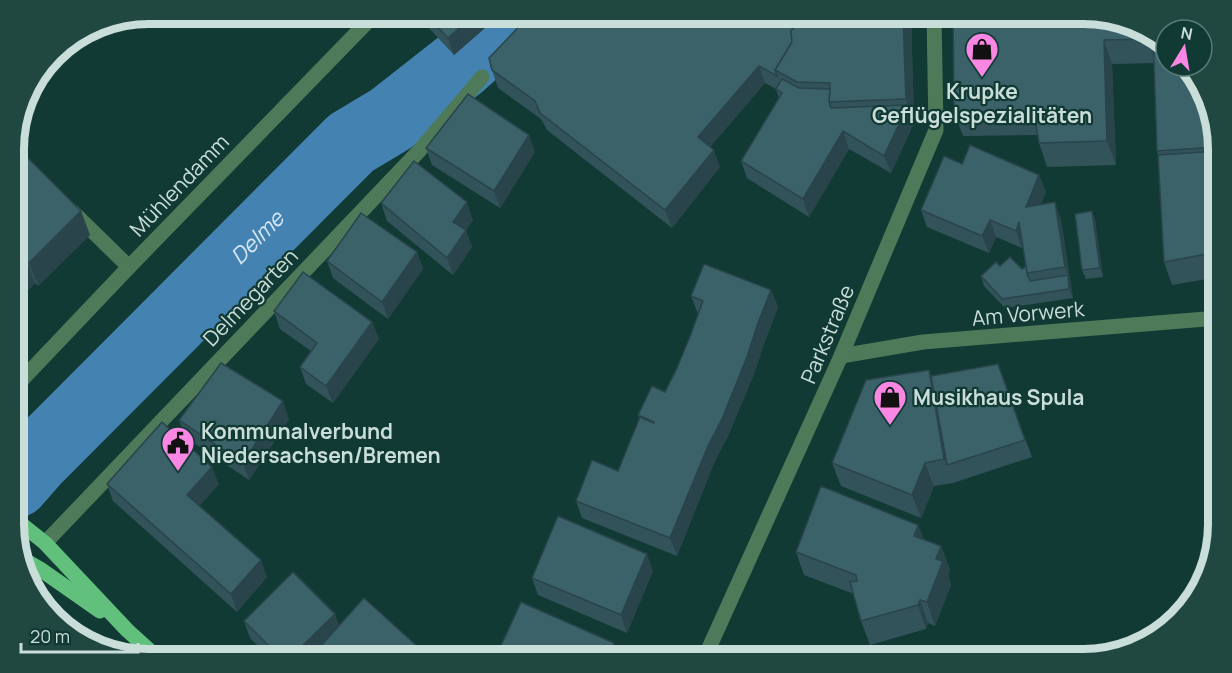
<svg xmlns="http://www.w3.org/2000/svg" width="1232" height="673" font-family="Manrope,sans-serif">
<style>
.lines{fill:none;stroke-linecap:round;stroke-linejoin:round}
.river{stroke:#4483b1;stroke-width:70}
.minor{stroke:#4e7a59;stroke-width:15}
.major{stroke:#62c07d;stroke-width:15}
.wall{fill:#33535a}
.shaded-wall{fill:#29444a}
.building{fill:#3b6169;stroke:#29444a;stroke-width:1.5}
.labels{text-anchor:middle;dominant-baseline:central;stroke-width:4.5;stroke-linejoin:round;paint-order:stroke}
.poi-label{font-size:21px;font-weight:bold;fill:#c9ddd9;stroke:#123a34;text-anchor:start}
.street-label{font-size:21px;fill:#c9ddd9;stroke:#123a34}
.water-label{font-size:22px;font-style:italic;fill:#d6e6f4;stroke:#123a34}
.rim{fill:none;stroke:#c9ddd9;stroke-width:8}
</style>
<rect width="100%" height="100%" fill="#123a34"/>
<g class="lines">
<!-- river -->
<path class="river" id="s1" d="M15,483L36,459L351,143L391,119L461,64L517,14"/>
<!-- minor -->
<g class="minor">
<path d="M73,212L129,267"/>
<path d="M841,356L923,342L1218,318"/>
<path d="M15,387L129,267L375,14"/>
<path d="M45,543L419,151L482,77"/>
<path d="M704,659L841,356L936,130L934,14"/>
</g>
<!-- major -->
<g class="major">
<path d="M15,519L45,543L127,630L159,659"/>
<path d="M21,558L40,569L100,611"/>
</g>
</g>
<!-- wall -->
<g class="wall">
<path d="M422,14H501L454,55L425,24Z"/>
<path d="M911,14L914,123L891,173L849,149L809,217L747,178L741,161L779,98L776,89L765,83L710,147L720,167L672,228L547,130L541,119L498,88L492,70Z"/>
<path d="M953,14L1150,31L1218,140V277L1172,285L1164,262L1158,155L1157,151L1154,63L1112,64L1116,165L1047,167L1039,143L1038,135L963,136L954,112Z"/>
<path d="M15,145L90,235L38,286L35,283L15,303Z"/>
<path d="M426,148L535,152L500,208L432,165Z"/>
<path d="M962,164L1039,175L1046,192L1041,204L1061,220L1073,298L1005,308L984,286L981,276L1000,266L1022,269L1026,266L1023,246L1022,248L996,237L989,253L927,227L921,210Z"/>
<path d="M381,203L473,220L466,230L472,247L453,275L387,221Z"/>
<path d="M1092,211L1095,220L1103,277L1086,279L1082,270Z"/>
<path d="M417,252L423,269L388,319L333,278L327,261Z"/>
<path d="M771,290L778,307L765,341L754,374L728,436L714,463L677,556L582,518L576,501L618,471L639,418L638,415L665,392L677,368L691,334L698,314L691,296Z"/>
<path d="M274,311L372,322L379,339L333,403L306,384L300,367L311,351L280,329Z"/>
<path d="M998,364L1032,457L953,483L934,486L921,518L841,486L832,463L931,376Z"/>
<path d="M289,419L249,480L185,437L179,420Z"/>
<path d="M107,484H219L199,506L267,577L237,612L113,501Z"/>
<path d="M918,525L924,540L941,546L950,570L948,575L951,585L935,626L928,623L926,629L870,645L861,621L854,594L804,575L796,552Z"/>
<path d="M653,571L627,633L538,595L532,578Z"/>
<path d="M335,614L339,626L427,655L429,659H271L250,638L244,621Z"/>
</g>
<!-- shaded-wall -->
<g class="shaded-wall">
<path d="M475,14H501L454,55L448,38Z"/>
<path d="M903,14H911L914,123L906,99Z"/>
<path d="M1104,40L1112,64L1116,165L1107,141Z"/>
<path d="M759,66L765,83L704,154L698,137Z"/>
<path d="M908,105L914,123L891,173L884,156Z"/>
<path d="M15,129L19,140L15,145Z"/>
<path d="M843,131L849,149L809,217L803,199Z"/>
<path d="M529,135L535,152L500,208L494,191Z"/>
<path d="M714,150L720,167L672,228L665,210Z"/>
<path d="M1039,175L1046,192L1032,224L1026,207Z"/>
<path d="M467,202L473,220L466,230L472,247L453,275L447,258L453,222Z"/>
<path d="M1055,202L1061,220L1073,298L1069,289L1068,275L1065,267Z"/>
<path d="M81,211L90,235L38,286L29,263Z"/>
<path d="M1092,211L1095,220L1103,277L1100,268Z"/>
<path d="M990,220L996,237L989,253L982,236Z"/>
<path d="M1019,222L1026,239L1022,248L1016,231Z"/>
<path d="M417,252L423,269L388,319L382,302Z"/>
<path d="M26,260L35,283L15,303V271Z"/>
<path d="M771,290L778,307L765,341L754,374L728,436L714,463L677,556L670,538Z"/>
<path d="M372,322L379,339L333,403L326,386Z"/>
<path d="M929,370L937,393L947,465L944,459Z"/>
<path d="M283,401L289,419L249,480L243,463Z"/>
<path d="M925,463L934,486L921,518L912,495Z"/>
<path d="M212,467L219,484L194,512L187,495Z"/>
<path d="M918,525L927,548L914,536Z"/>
<path d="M941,546L950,570L948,575L951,585L935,626L927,602L936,559Z"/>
<path d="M647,554L653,571L627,633L621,615Z"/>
<path d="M261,560L267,577L237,612L231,594Z"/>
<path d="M920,600L928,623L926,629L918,605Z"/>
<path d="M335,614L341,631L313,659H289Z"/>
<path d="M614,643L620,659H606Z"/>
<path d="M427,655L429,659H423Z"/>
</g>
<!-- building -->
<g class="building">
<path d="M425,14H475L448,38Z"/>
<path d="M531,14H805L791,31L792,42L775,70L777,76L759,66L698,137L714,150L665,210L540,113L535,101L492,70L489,58Z"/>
<path d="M805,14H903L906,99L829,102L830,83L797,82L775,70L792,42L791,31Z"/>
<path d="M953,14H1083L1150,31L1153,34V39L1104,40L1107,141L1039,143L1034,112H954Z"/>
<path d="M1153,34L1166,46V66H1187L1196,74L1218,140V147L1157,151Z"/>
<path d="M782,79L799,88L830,89L829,102L831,108L908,105L884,156L843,131L803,199L741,161L782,93L776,89Z"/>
<path d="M468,94L529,135L494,191L426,148Z"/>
<path d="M15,145L81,211L29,263L26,260L15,271Z"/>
<path d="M970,145L1039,175L1026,207L1055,202L1065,267L1027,273L1019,222L1016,231L990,220L982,236L921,210L944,156L962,164Z"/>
<path d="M1218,151V252L1164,262L1158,155Z"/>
<path d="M414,161L467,202L453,222L466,230L447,258L381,203Z"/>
<path d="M1092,211L1100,268L1082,270L1075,214Z"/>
<path d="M361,213L417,252L382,302L327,261Z"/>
<path d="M1010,257L1022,269L1026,266L1027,273L1030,281L1068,275L1069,289L1002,299L981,276L996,262L1000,266Z"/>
<path d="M704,264L771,290L758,323L747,357L722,419L708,446L670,538L576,501L592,460L618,471L640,417L654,423V422L638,415L652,386L665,392L677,368L691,334L703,301L691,296Z"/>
<path d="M303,272L372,322L326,386L300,367L317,343L274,311Z"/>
<path d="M221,363L283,401L243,463L179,420Z"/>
<path d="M998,364L1025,440L947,465L931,376Z"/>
<path d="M929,370L944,459L925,463L912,495L832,463L866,380Z"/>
<path d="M162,422L212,467L187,495L261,560L231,594L107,484Z"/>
<path d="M821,486L918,525L914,536L941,546L936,559L943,561L927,602L920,600L918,605L861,621L850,582L857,581L856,575L796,552Z"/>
<path d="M558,516L647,554L621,615L532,578Z"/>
<path d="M293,572L335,614L289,659H282L244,621Z"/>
<path d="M364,598L427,655L423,659H309Z"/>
<path d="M521,602L614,643L606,659H495Z"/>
</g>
<!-- icons -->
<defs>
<symbol id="shop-pin" viewBox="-11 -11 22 30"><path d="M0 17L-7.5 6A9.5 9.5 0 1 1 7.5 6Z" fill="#fb87e5" stroke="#123a34"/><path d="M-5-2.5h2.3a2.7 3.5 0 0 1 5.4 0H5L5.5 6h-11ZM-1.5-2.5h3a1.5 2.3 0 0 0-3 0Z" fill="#111"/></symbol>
<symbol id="civic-pin" viewBox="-11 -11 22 30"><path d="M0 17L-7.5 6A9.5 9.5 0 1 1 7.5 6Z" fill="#fb87e5" stroke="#123a34"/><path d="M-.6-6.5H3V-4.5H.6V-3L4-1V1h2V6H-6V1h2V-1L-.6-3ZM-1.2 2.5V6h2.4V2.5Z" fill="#111"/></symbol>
</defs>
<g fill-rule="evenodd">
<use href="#shop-pin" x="963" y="30" width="38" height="52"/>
<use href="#shop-pin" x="871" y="378" width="38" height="52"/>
<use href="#civic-pin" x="159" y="424" width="38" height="52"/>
</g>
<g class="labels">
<!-- poi labels -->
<g class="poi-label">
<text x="982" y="91" text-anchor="middle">Krupke<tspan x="982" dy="24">Geflügelspezialitäten</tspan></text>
<text x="913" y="397">Musikhaus Spula</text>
<text x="201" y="431">Kommunalverbund<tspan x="201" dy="24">Niedersachsen/Bremen</tspan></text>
</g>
<!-- street labels -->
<g class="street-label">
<text transform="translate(179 185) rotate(-46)">Mühlendamm</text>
<text transform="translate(250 297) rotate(-46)">Delmegarten</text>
<text transform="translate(1028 313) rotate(-5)">Am Vorwerk</text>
<text transform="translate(827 334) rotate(-67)">Parkstraße</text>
</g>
<!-- water labels -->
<g class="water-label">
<text stroke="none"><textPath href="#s1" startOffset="345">Delme</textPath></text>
</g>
</g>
<!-- crop -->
<path d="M0 0H1232V673H0ZM149 24H1083A125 125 0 0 1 1208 149V524A125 125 0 0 1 1083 649H149A125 125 0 0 1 24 524V149A125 125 0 0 1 149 24Z" fill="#214741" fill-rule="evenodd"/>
<path class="rim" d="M149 24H1083A125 125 0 0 1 1208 149V524A125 125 0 0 1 1083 649H149A125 125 0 0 1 24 524V149A125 125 0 0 1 149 24Z"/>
<!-- north arrow -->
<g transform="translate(1184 48) rotate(11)"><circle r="28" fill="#123a34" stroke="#5b7b76" stroke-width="1.5"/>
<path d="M0-4.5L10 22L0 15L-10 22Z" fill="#fb87e5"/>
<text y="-9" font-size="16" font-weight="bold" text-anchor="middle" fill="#c9ddd9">N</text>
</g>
<!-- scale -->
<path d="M21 643v9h117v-9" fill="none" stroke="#c9ddd9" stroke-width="3"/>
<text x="30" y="643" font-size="18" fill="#c9ddd9" stroke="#123a34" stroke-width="4.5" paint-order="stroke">20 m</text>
</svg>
